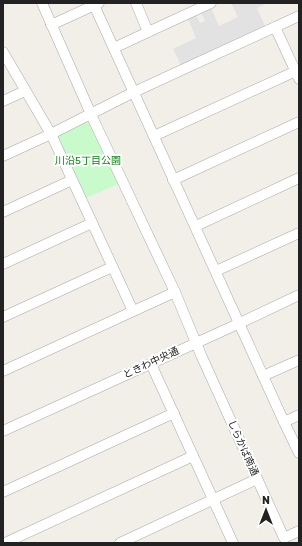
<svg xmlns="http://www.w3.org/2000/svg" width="302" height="546" font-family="Rubik,'Noto Sans JP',sans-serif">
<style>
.park{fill:#c8facc}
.parking{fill:#e2e2e2}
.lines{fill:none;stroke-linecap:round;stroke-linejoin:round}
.minor-casing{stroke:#a9a9a9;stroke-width:11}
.minor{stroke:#fff;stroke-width:10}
.labels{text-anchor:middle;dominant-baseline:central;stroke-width:4;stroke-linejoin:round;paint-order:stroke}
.park-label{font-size:10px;fill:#0c8416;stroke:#fff}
.street-label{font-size:10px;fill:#222;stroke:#fff}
</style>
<rect width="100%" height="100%" fill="#f2efe9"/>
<!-- park -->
<path class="park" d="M84,122L89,123L118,184L86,198L58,138L60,134Z"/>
<!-- parking -->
<path class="parking" d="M231,3H267L257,8L265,26L181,65L173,49L196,38L188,19L196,15L200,23L205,21L201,13L211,8L219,26L238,17Z"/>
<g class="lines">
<defs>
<g id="minor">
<path d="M42,3L94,121L175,292L201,355L284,538L299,531"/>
<path d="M136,3L148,32L211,3"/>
<path d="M94,5L284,422L299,453"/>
<path d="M51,25L99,3"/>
<path d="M275,27L299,79"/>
<path d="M114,48L148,32"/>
<path d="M3,52L51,134L133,311"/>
<path d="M3,101L25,91"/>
<path d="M154,136L296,71"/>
<path d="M3,156L51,134L134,92L299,16"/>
<path d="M173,180L299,122"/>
<path d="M3,212L72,180"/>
<path d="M196,226L299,178"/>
<path d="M3,264L92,223"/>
<path d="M216,271L299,233"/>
<path d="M3,317L112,267"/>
<path d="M151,364L233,543"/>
<path d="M3,371L175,292"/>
<path d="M263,376L299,360"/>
<path d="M284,422L299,415"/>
<path d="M3,431L240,323L299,295"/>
<path d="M3,492L174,413"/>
<path d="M5,543L193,456"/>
<path d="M120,543L257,479"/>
</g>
</defs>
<!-- minor casing -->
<use href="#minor" class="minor-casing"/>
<!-- minor -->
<use href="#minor" class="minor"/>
</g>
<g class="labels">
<!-- park labels -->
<g class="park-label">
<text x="88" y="161">川沿5丁目公園</text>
</g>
<!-- street labels -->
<g class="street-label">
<text transform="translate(151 363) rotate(-25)">ときわ中央通</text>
<text transform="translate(243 448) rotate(66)">しらかば南通</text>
</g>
</g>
<!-- border -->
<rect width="302" height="546" fill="none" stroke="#222222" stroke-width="8"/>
<!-- north arrow -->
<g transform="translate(266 510)" stroke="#ffffff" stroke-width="3" paint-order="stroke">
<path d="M0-3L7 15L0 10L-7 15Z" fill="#222222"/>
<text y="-6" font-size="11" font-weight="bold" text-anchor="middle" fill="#222222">N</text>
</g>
</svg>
